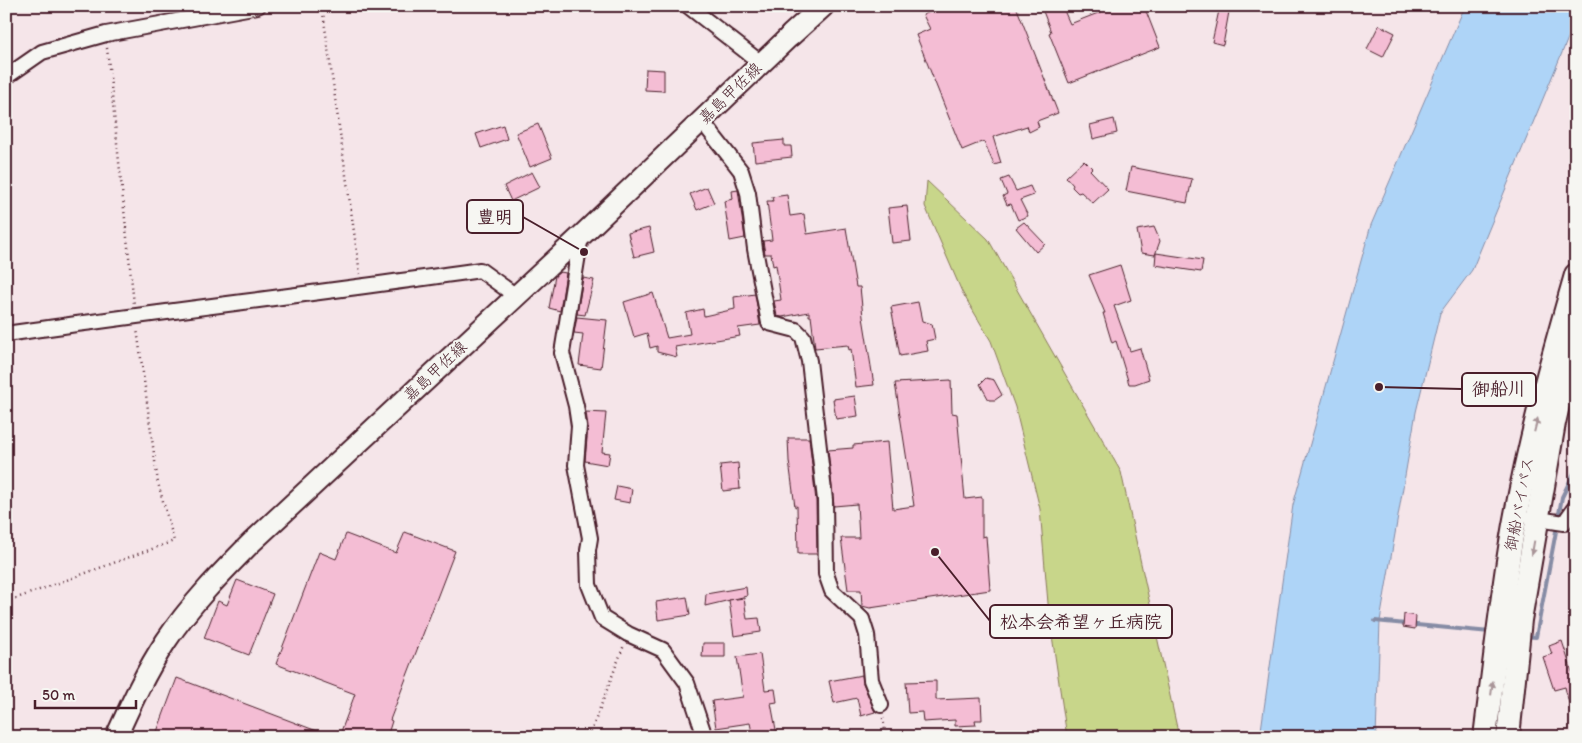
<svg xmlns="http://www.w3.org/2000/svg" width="1582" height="743" font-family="Itim,'Klee One',sans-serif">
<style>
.green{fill:#c8d68a;stroke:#897a5a}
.water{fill:#aed4f7;stroke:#868ca5}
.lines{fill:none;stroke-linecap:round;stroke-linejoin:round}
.stream{stroke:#868ca5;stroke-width:4}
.building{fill:#f4bdd4;stroke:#4a1f2b}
.minor-casing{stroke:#4a1f2b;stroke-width:18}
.secondary-casing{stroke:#4a1f2b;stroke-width:24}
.primary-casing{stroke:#4a1f2b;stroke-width:25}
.trunk-casing{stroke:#4a1f2b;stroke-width:26}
.path{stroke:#4a1f2b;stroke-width:2.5;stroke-dasharray:1 4;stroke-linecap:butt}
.minor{stroke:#f6f6f2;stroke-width:14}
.secondary{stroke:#f6f6f2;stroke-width:20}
.primary{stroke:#f6f6f2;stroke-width:21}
.trunk{stroke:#f6f6f2;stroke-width:22}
.oneway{fill:#a99598}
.labels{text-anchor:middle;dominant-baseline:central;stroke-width:4;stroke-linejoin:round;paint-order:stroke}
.street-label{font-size:16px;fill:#4a1f2b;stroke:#f6f6f2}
.leader{fill:none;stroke:#4a1f2b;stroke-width:2}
.callout-dot{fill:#4a1f2b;stroke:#f6f6f2;stroke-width:2}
.callout{fill:#f6f6f2;stroke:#4a1f2b;stroke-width:2}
.callout-label{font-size:18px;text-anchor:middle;font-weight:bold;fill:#4a1f2b}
</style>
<rect width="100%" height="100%" fill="#f5e5e9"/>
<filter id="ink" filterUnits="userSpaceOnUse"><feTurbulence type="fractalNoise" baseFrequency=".02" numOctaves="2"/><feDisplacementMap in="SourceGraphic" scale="10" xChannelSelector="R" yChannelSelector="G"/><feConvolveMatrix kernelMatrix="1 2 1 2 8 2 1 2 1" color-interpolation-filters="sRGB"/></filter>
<g filter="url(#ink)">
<!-- green -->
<path class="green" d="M927,181L988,239L1121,472L1179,737H1067L1049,615L1040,509L1015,407L991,341L962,292L925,206Z"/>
<!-- water -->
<path class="water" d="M1465,6H1576V19L1472,270L1440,313L1416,412L1380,621L1376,737H1260L1293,505L1371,225Z"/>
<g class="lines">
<!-- stream -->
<g class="stream">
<path d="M1558,519L1562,497L1576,469"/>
<path d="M1375,621L1490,632"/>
<path d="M1524,636L1536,637L1557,526"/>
</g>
</g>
<!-- building -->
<g class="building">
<path d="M943,6H1016L1058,113L1037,121L1039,127L1029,132L1027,126L993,137L1001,163L994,165L984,141L962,150L916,35L930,29L923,15Z"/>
<path d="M1041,6H1062L1070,24L1116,6H1144L1160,47L1069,83L1049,33L1051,32Z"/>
<path d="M1220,6H1230L1223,45L1212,42Z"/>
<path d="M1379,25L1395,33L1383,57L1367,49Z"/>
<path d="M646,69L664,70V91L645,90Z"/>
<path d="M1114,119L1117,133L1093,139L1090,125Z"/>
<path d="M538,124L552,158L530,167L516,133Z"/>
<path d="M503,125L507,139L481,148L476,134Z"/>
<path d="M784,140V146H791L792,157L755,161L753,143Z"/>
<path d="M1084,160L1092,168L1090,170L1108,189L1093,203L1081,192L1078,193L1072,187L1073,185L1066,177Z"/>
<path d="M1131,167L1192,179L1187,203L1126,191Z"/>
<path d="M532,172L540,187L511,201L504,186Z"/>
<path d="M1009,177L1016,191L1030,186L1034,195L1020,200L1028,216L1018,220L1011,204L1007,205L1003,196L1007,194L1001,180Z"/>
<path d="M707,187L714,203L697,210L690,194Z"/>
<path d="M738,190L745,238L730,241L724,201L733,199L732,191Z"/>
<path d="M787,195L790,216L804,214L807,234L846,228L856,287H860L863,317L874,385L856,387L851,349L849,350L848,345L815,348L811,316H809V312L782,317L777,316L774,301L781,300L776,265L773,266L771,254H765L763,241L772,240L767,201H773L772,197Z"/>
<path d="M907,206L911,241L892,243L888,208Z"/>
<path d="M1024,222L1045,244L1036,252L1016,228Z"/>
<path d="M1154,227L1160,241L1155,255L1141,253L1137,230Z"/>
<path d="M649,228L654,252L634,257L628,233Z"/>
<path d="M1156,253L1203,260L1201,272L1155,265Z"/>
<path d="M1120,265L1131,300L1114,306L1130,351L1140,348L1149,379L1135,384H1129L1116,341L1112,343L1103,313H1105L1089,275Z"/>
<path d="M560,272L566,273L560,311L549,308L555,276Z"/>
<path d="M583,278L594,280L585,315L577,314Z"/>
<path d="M653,293L667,338L690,334L686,313L703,309L704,316L735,309L734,297L755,294L760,325L738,328L740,336L675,347L677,357L657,352V346L650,348L647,333L634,337L624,302Z"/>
<path d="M918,302L922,321L932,324L935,339L926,341L928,351L900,356L891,307Z"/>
<path d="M577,317L607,320L601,368L579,365L583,334L574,333Z"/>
<path d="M986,378L994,380L1002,395L995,400H989L980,384Z"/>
<path d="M951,380L952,413L957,414L965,499L982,497V537L986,536L990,590L870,608L862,606L861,590H848L841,538H859L857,504L834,506L828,450L853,448V445L887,442L893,509L914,506L895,383Z"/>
<path d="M855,396L858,416L836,419L833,399Z"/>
<path d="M586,412L606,413L602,452L610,453L608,465L585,461L588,427Z"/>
<path d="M788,438H809L816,501L817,554H798L797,506L795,507L789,461Z"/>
<path d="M738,463L740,489L723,491L720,465Z"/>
<path d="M617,486L632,489L630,503L614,500Z"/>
<path d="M405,532L455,551L390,720L392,721L387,737H339L355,694L276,664L319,552L336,559L346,534L396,553Z"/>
<path d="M237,580L273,594L249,655L204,638L218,601L227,605Z"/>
<path d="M746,587L747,596L705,606L706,594Z"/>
<path d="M687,597L690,615L658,620L656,602Z"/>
<path d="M744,598L747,619L759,618L761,632L734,636L729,600Z"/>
<path d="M1404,614L1416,616L1415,629L1403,627Z"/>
<path d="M1562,641L1576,684V715L1572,716L1565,687L1554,690L1543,657L1552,654L1549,646Z"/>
<path d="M703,643H725V657H702Z"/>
<path d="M760,654L765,690L775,689L777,702L771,703L777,735L753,737L750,723L716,728L712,701L743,697L737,657Z"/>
<path d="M862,675L863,683L875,712L861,716L857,698L834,703L829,681Z"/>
<path d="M177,678L330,736V737H155Z"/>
<path d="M936,681V700L981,698L982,720H975L976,725L955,726V720L923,722L922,712L908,713L906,682Z"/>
</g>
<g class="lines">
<defs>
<g id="minor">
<path d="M688,6L761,63"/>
<path d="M6,77L42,52L106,34L258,6"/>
<path d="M701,120L741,171L748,193L755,249L769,323L796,330L803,337L809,361L825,500L826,574L832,591L862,619L867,635L871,680L881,705"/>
<path d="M581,236L562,353L576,406L579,426L576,465L590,538L588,550L589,585L602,618L628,634L663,650L687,683L705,737"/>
<path d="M6,334C164,311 322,293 480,270L516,296"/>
<path d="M1532,518L1564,523L1576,506"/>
</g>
<path id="secondary" d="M116,737C131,704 146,671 166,641C190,605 221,573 252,542L581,236L791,35"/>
<path id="primary" d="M791,35L823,6"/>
<g id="trunk">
<path d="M1485,737C1493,674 1500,611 1510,548C1525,456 1550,365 1576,275"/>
<path d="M1508,737L1520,620L1554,423L1574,335"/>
</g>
</defs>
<!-- minor casing -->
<use href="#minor" class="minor-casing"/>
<!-- secondary casing -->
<use href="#secondary" class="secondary-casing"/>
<!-- primary casing -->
<use href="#primary" class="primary-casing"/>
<!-- trunk casing -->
<use href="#trunk" class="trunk-casing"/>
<!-- path -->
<g class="path">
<path d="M322,6L360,274"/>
<path d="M107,48L134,304"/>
<path d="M6,602L174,541L158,483L137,329"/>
<path d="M883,718L886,737"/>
<path d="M589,737L624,645"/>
</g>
<!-- minor -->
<use href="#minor" class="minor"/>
<!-- secondary -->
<use href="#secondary" class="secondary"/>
<!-- primary -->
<use href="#primary" class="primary"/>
<!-- trunk -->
<use href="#trunk" class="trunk"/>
</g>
<!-- one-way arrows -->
<defs><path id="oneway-solid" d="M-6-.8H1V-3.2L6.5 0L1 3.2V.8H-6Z" transform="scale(1.25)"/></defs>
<g class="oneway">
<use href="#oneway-solid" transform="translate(1536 425) rotate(-76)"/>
<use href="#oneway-solid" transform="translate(1533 548) rotate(100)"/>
<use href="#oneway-solid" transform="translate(1492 688) rotate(-83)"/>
</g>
</g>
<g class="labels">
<!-- street labels -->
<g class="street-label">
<text transform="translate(730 93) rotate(-44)">嘉島甲佐線</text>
<text transform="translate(435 371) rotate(-43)">嘉島甲佐線</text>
<text transform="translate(1519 504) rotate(-79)">御船バイパス</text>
</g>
</g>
<!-- callouts -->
<path class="leader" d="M584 252L523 217M1379 387L1462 389M935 552L990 621"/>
<g class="callout-dot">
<circle cx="584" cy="252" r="5"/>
<circle cx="1379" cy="387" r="5"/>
<circle cx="935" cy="552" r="5"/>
</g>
<g class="callout">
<rect x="467" y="200" width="56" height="33" rx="5"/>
<rect x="1462" y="373" width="74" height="33" rx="5"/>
<rect x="990" y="605" width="182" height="33" rx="5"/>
</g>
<g class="callout-label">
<text x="495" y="223">豊明</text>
<text x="1499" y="395">御船川</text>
<text x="1081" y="628">松本会希望ヶ丘病院</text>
</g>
<!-- margin -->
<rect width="1582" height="743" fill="none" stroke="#f6f6f2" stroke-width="25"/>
<rect x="12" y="12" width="1557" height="718" fill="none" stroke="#4a1f2b" stroke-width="2" filter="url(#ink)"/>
<!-- scale -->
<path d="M35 700v8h101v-8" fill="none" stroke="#4a1f2b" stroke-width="2.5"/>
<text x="42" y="700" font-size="15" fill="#4a1f2b" stroke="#f6f6f2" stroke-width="4" paint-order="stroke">50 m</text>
</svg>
